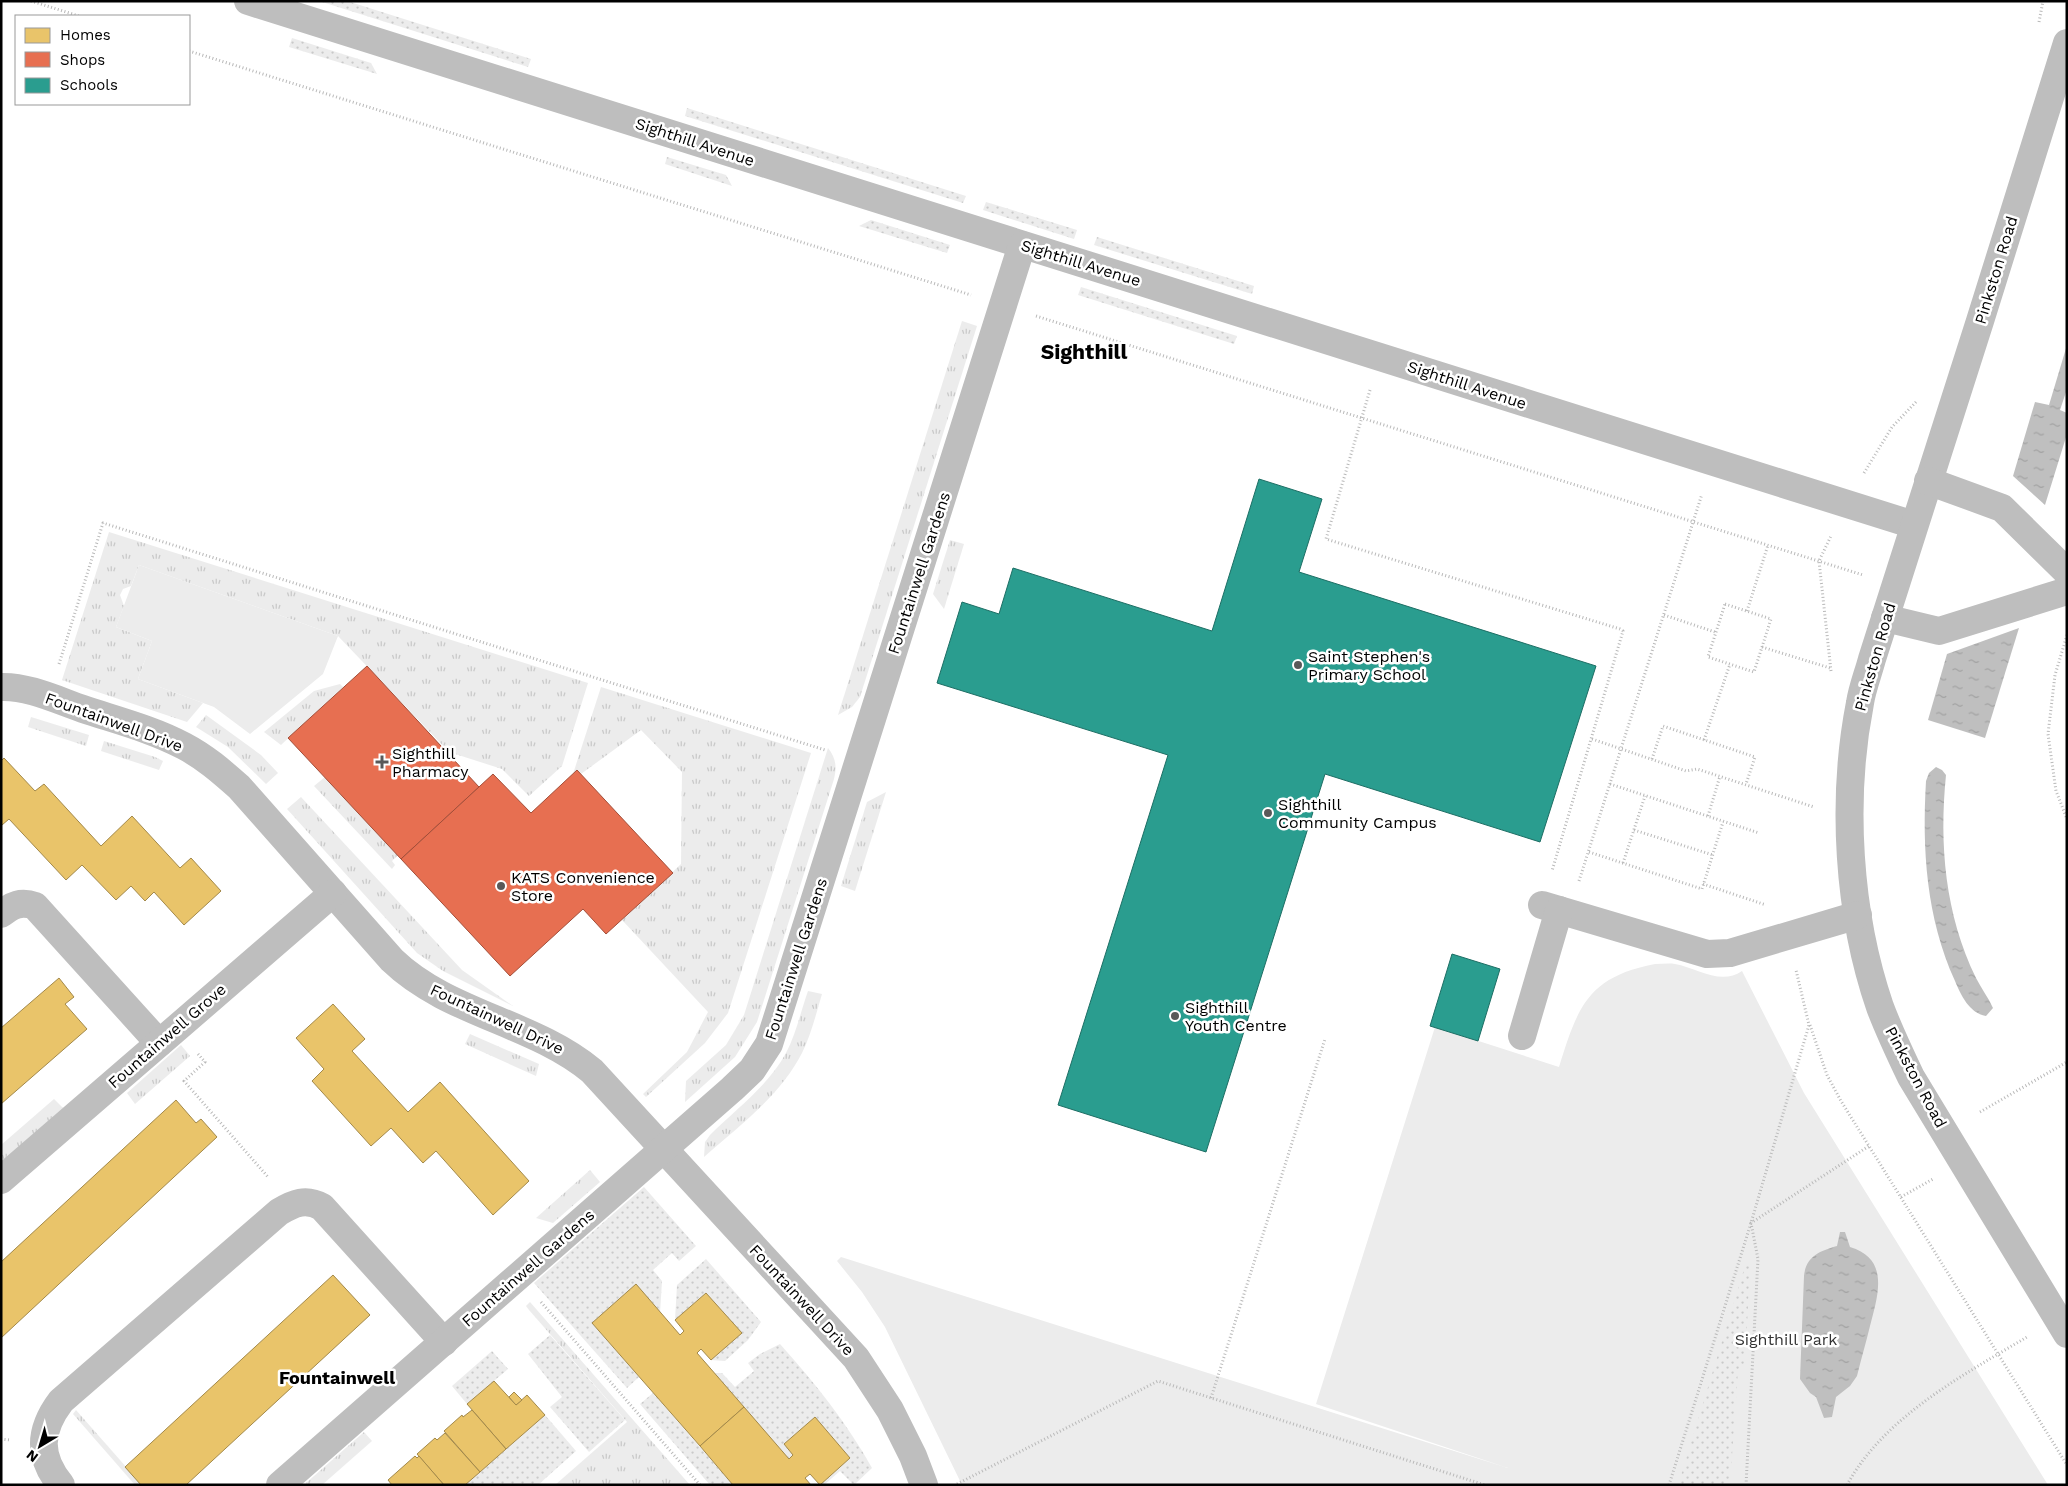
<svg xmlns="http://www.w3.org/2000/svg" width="2068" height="1486" font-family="'Work Sans',sans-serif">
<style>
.grass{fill:url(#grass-tufts)}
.park{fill:#ececec}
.garden{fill:url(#garden-dots)}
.water{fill:url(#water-ripples)}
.homes{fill:#e9c46a;stroke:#a3894a}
.shops{fill:#e76f51;stroke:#a24e39}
.schools{fill:#2a9d8f;stroke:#1d6e64}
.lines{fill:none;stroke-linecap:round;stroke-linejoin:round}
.path{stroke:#b9b9b9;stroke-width:3;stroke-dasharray:1 2.5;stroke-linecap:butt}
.minor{stroke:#bebebe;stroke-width:28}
.poi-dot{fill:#595959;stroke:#fff;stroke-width:2}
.labels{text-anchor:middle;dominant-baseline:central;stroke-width:5;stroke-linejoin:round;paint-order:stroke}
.street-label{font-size:16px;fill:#000;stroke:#fff}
.poi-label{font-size:16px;fill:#000;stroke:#fff;text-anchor:start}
.park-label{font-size:16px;fill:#333;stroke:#fff}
.neighbourhood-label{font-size:18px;font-weight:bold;fill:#000;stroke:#fff}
.district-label{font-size:21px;font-weight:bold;fill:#000;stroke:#fff}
</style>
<defs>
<pattern id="grass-tufts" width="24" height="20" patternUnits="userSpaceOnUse" patternTransform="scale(1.25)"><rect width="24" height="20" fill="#ececec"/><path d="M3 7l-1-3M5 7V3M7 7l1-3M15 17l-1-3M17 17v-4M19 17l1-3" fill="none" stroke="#c9c9c9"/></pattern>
<pattern id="garden-dots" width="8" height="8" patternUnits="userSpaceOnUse" patternTransform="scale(1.25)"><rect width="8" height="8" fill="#ececec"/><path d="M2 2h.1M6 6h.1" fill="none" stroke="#c9c9c9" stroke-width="1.8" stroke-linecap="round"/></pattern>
<pattern id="water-ripples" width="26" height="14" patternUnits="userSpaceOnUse" patternTransform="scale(1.25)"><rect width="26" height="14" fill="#bfbfbf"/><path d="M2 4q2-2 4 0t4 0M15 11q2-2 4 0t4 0" fill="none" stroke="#a2a2a2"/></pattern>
</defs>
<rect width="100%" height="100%" fill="#fff"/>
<!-- grass -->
<g class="grass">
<path d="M962,321L977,326L860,697L852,707L838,715Z"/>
<path d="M109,532L588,683L562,766L529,796L502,769L449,752L338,636L139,565L131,586L123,589L120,595L124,606L116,627L152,641L138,679L203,703L187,722L62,680Z"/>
<path d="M950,540L964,544L944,609L933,594Z"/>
<path d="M340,684L343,687L281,745L264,732L314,691Z"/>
<path d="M601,687L811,753L728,1013L705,1043L646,1097L643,1094L687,1052L708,1012L622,920L681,864L682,772L641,730L581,774L577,770L573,774Z"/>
<path d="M206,715L261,755L278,773L266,784L228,747L196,727Z"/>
<path d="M31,717L89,735L86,746L28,727Z"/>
<path d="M104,741L155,757L163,761L159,770L101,751Z"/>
<path d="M828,748C836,758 837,767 834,779L757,1022L735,1057L685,1102L686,1081L726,1045L744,1015Z"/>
<path d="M325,777L398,855L392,861L395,865L392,869L314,786Z"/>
<path d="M886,792L855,891L841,886L867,802Z"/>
<path d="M301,797L462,970L513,1006L443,971L417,953L287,809Z"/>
<path d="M808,991L822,994C816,1014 811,1035 802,1053C780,1096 739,1126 704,1157L705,1142L710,1135C736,1109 768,1086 786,1053C796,1034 801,1011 808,991Z"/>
<path d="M470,1034L539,1064L536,1076L465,1044Z"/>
<path d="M181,1045L190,1056L135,1104L127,1093Z"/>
<path d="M54,1099L63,1108L1,1162V1145Z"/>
<path d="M590,1170L600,1182L553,1223L536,1218Z"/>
<path d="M530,1302L690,1485H555L627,1422L529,1310L526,1306Z"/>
<path d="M76,1410L142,1485H135L73,1414Z"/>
<path d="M364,1432L372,1441L322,1485H308L306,1483Z"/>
</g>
<!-- park -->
<g class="park">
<path d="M139,565L338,636L323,674L250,734L214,707L138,679L152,641L116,627Z"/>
<path d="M1655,964C1662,964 1669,963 1675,964C1697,968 1721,986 1742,971L1804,1093L2048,1485H962L885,1327L862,1292L837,1261L841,1257L1508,1468L1316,1404L1435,1027L1559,1067C1578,1006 1588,977 1655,964Z"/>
</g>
<!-- garden -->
<g class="garden">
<path d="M319,1H347L531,59L528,67Z"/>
<path d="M292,38L371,63L377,74L289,47Z"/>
<path d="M687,108L966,196L963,203L685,116Z"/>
<path d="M667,157L726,175L732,186L665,164Z"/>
<path d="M986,202L1077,230L1074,239L983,210Z"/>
<path d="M871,220L950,245L947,253L859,226Z"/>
<path d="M1097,237L1254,286L1252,294L1094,245Z"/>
<path d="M1081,287L1237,336L1234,344L1078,295Z"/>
<path d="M644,1187L696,1246L679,1261L672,1253L653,1270L662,1281L660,1313L592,1323L639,1377L627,1388L534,1283Z"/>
<path d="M706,1259L761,1322L748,1340L725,1361L711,1360L741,1333L706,1293L675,1320L677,1285Z"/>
<path d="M1746,1263H1750L1745,1369L1738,1370L1730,1485H1678Z"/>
<path d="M550,1335L625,1420L589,1452L550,1407L562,1397L528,1354Z"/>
<path d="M780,1344C815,1383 847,1423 872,1468L854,1485L840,1471L824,1485H820L850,1458L815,1417L784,1444L793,1455L789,1459L713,1373H722L735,1387L754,1371L748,1363L760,1354Z"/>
<path d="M492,1351L508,1369L467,1404L452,1386Z"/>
<path d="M653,1393L733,1485H710L640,1404Z"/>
<path d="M545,1415L576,1451L538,1485H465Z"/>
</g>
<!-- water -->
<g class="water">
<path d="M2067,345V389L2060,410L2067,413V434L2045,505L2013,476L2035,402L2049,405Z"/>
<path d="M2019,628L1985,738L1928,720L1947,654Z"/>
<path d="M1936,767L1942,770L1946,775C1939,845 1945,914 1976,978C1981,988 1988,997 1993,1008L1986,1016C1969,1013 1961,995 1955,981C1926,917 1922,849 1926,781L1929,773Z"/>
<path d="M1840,1232H1845L1850,1247C1890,1259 1878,1295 1870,1326C1866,1343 1861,1359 1857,1376L1850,1386L1836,1397L1832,1417L1824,1418L1816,1397L1810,1393L1800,1379L1804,1276C1806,1256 1820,1251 1837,1246Z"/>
</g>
<!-- homes -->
<g class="homes">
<path d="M4,758L35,791L44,784L101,846L132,816L180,868L191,858L221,891L184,925L154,892L145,901L131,886L116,900L82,865L66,880L9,819L2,825L1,823V761Z"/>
<path d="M59,978L74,997L65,1004L87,1029L1,1104V1028Z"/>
<path d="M333,1004L365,1039L352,1051L408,1112L440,1082L529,1181L493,1215L436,1151L423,1163L391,1128L371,1146L312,1081L324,1069L296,1038Z"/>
<path d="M176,1100L196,1123L201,1119L217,1137L1,1338V1262Z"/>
<path d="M333,1275L370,1315L186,1485H141L125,1467Z"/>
<path d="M636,1284L680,1335L684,1331L675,1320L706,1293L742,1333L711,1360L701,1349L697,1353L744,1407L700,1446L592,1323Z"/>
<path d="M494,1381L516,1405L527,1395L545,1415L506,1449L467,1404Z"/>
<path d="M514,1392L522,1400L516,1405L509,1397Z"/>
<path d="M744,1407L789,1459L793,1455L784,1444L815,1417L850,1458L820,1485L810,1474L805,1478L811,1485H733L700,1446Z"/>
<path d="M472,1410L506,1449L480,1472L444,1431L462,1415L463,1417Z"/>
<path d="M445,1433L480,1472L465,1485H444L417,1454L435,1438L437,1440Z"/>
<path d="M415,1456L417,1458L419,1456L444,1485H392L388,1480Z"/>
</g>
<!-- shops -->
<g class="shops">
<path d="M367,666L479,787L401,859L288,738Z"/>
<path d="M577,770L673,873L606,934L583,909L510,976L401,859L493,774L531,813Z"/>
</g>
<!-- schools -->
<g class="schools">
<path d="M1259,479L1322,499L1299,572L1596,666L1540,842L1325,774L1206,1152L1058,1105L1168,755L937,683L962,602L999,614L1013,568L1212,631Z"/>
<path d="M1452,954L1500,969L1478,1041L1430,1026Z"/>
</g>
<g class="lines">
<!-- path -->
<g class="path">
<path d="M31,1L79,16"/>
<path d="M2039,22L2043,1"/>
<path d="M189,51L971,295"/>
<path d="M1036,316L1863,575"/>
<path d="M1370,390L1326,539L1620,629L1623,631L1552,871"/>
<path d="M1864,473L1892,427L1916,402"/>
<path d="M1725,604L1771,619L1754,672L1708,657Z"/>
<path d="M1747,611L1768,545"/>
<path d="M1664,615L1715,632"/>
<path d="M2067,635L2055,675L2048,734L2056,791L2067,819"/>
<path d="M1762,647L1830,668"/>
<path d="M59,664L103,523L825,750"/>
<path d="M1831,671L1819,561L1831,536"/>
<path d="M1592,739L1686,771L1697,769L1814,807"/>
<path d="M1704,740L1730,664"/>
<path d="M1652,759L1663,726L1755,757L1746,784"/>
<path d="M1610,784L1759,833"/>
<path d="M1708,816L1720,776"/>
<path d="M1634,830L1713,855"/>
<path d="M1589,852L1702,889L1723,822"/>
<path d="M1623,863L1645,796"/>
<path d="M1579,881L1702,494"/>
<path d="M1703,884L1766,905"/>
<path d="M1810,1025L1827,1075L1841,1101L2067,1465"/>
<path d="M198,1054L205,1062L184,1081L268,1177"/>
<path d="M1980,1112L2067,1062"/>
<path d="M1901,1197L1933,1179"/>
<path d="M541,1302L700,1485"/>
<path d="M1211,1398L1325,1039"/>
<path d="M1,1439L10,1440"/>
<path d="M957,1484L1158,1381L1485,1485"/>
<path d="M1669,1485L1751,1223L1809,1025L1796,970"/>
<path d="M1746,1485L1758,1259L1751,1223L1869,1146"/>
<path d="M1847,1485C1884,1417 1963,1375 2027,1337"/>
</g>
<!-- minor -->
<g class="minor">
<path d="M248,1L1914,525"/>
<path d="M2067,43L1980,321L1872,659C1868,674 1862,689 1860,703C1841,800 1848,914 1880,1007C1889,1031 1900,1054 1911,1077L2067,1334"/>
<path d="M1928,481L2002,508L2067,572"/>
<path d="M1885,618L1939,631L2067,591"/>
<path d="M1,687C28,686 57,700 83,709C116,720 152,729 184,746C205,757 221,771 239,787L392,960C448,1014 533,1022 592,1071L856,1358L890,1410L913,1456L924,1485"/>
<path d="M1542,905L1707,954L1730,953L1858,915"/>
<path d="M1,914C12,905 21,901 35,906L159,1043"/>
<path d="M1522,1036L1559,910"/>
<path d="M1,1180L333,893"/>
<path d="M61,1485C37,1456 39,1430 61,1401L279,1212C294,1203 306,1198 322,1207L444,1342"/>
<path d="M280,1485L732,1089L752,1070L769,1044L1022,245"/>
</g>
</g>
<!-- markers -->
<g class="poi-dot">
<circle cx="1298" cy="665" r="5"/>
<path d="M379.5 754.5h5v5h5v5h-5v5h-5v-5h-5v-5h5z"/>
<circle cx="1268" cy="813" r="5"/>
<circle cx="501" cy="886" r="5"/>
<circle cx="1175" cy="1016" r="5"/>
</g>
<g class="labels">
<!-- street labels -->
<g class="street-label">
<text transform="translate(695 142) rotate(18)">Sighthill Avenue</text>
<text transform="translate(1081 263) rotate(17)">Sighthill Avenue</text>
<text transform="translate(1996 270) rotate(-73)">Pinkston Road</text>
<text transform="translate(1467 385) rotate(18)">Sighthill Avenue</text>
<text transform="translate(919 573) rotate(-72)">Fountainwell Gardens</text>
<text transform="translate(1875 657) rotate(-74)">Pinkston Road</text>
<text transform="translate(114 722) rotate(20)">Fountainwell Drive</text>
<text transform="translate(796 959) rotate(-72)">Fountainwell Gardens</text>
<text transform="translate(497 1019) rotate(25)">Fountainwell Drive</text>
<text transform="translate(167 1036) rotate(-41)">Fountainwell Grove</text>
<text transform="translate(1916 1077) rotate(62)">Pinkston Road</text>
<text transform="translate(528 1268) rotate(-41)">Fountainwell Gardens</text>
<text transform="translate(802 1300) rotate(47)">Fountainwell Drive</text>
</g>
<!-- poi labels -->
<g class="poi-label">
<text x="1308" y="656">Saint Stephen's<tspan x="1308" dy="18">Primary School</tspan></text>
<text x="392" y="753">Sighthill<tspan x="392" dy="18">Pharmacy</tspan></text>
<text x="1278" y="804">Sighthill<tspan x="1278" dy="18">Community Campus</tspan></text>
<text x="511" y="877">KATS Convenience<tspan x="511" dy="18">Store</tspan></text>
<text x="1185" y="1007">Sighthill<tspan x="1185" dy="18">Youth Centre</tspan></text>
</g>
<!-- park labels -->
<g class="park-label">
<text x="1786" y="1339">Sighthill Park</text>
</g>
<!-- neighbourhood labels -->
<g class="neighbourhood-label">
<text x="337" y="1377">Fountainwell</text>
</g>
<!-- district labels -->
<g class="district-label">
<text x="1084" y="351">Sighthill</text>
</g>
</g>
<!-- border -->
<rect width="2068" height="1486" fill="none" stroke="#000000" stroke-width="5"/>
<!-- legend -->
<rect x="15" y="15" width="175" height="90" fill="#ffffff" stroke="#999999"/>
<rect x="25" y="28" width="25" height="15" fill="#e9c46a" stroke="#999999"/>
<text x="60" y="40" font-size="15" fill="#000000">Homes</text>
<rect x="25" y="52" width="25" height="15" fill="#e76f51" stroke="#999999"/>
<text x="60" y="65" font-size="15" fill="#000000">Shops</text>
<rect x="25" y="78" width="25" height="15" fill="#2a9d8f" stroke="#999999"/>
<text x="60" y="90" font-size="15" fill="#000000">Schools</text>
<!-- north arrow -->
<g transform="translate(40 1446) rotate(218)" stroke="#ffffff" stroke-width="4" paint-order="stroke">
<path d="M0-4L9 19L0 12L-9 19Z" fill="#000000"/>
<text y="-8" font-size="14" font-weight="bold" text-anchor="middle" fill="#000000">N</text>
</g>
</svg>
